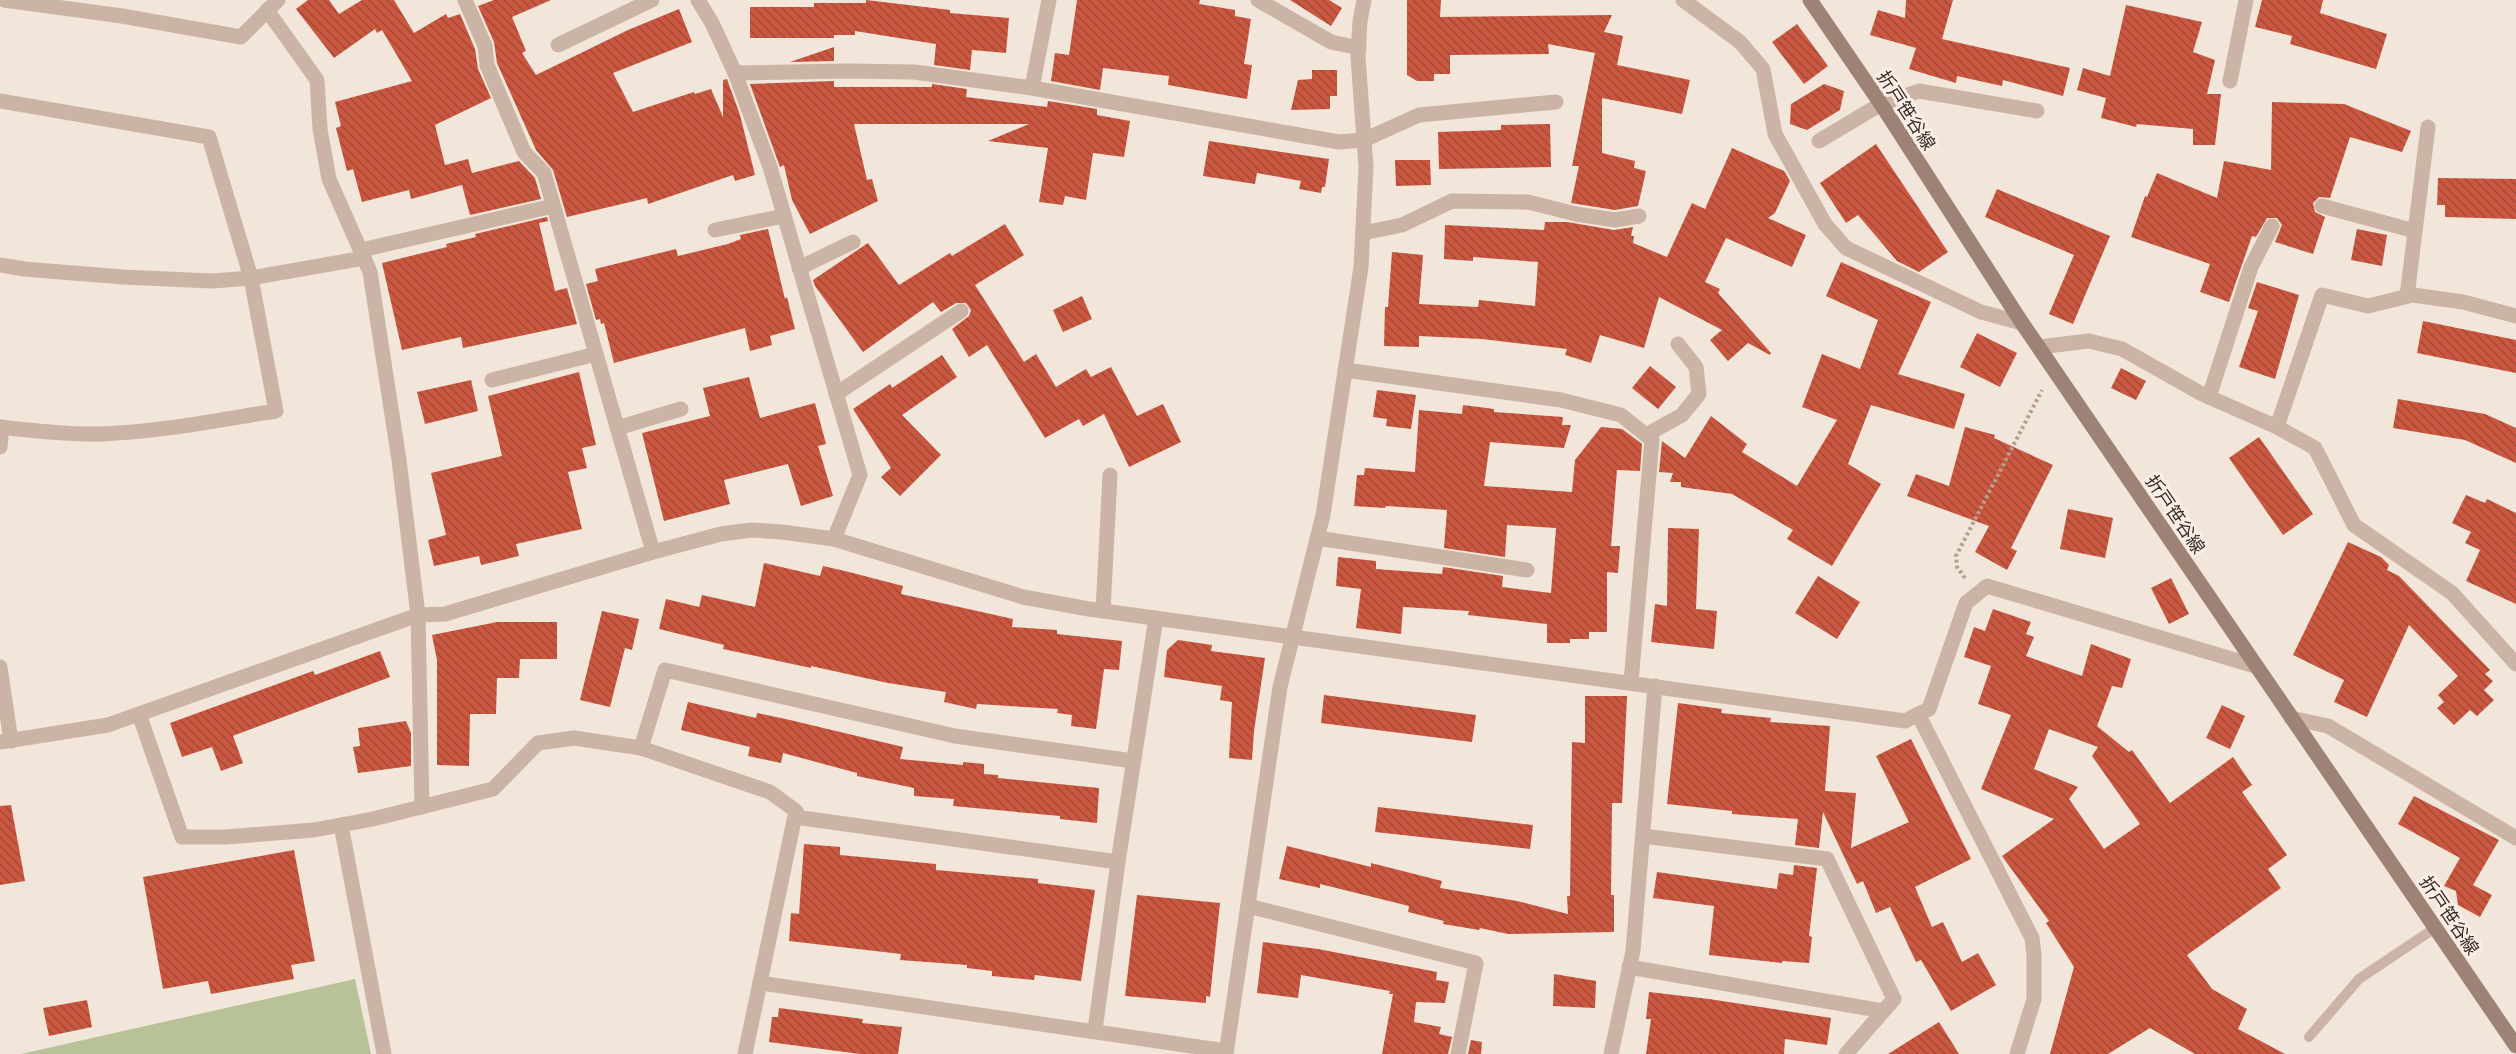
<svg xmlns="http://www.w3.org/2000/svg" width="2516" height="1054" font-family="Commissioner,'Noto Sans JP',sans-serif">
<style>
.park{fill:#b7c299}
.building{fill:url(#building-back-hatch);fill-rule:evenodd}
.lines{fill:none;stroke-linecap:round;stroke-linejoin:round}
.path{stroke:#b79e8f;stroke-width:4;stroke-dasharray:3 3;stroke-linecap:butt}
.service{stroke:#cbb4a5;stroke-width:10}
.minor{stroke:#cbb4a5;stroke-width:15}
.secondary{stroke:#9e8276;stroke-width:15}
.labels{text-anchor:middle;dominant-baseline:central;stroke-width:6;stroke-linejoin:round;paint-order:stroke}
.street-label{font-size:18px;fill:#362b27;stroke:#faefe6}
</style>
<defs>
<pattern id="building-back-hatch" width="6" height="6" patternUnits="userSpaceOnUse" patternTransform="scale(1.5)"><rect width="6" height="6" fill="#ca5840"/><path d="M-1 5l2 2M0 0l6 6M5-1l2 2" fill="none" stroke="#a54936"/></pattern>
</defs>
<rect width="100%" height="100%" fill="#f2e5da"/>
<!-- park -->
<path class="park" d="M355,979L371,1054H21Z"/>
<!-- building -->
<g class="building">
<path d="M308,0H329L339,14L362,0H394L414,33L446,14L448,18L460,14L475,49L478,69L491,98L435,125L445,165L468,159L472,173L519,161L535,178L541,199L470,215L462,185L411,199L409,190L362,202L353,169L347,171L336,128L341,126L335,102L412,81L382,30L377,33L375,29L334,58L296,9Z"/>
<path d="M494,0H551L512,17L526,51L522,53L536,75L628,30L679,9L692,42L613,73L633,112L694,92L695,94L711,89L723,117V80L727,79L740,115L755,175L735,181L733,175L648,204L647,198L567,217L553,170L536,150L497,63L494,42L478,6Z"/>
<path d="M866,0L950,10V13L1009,18L1006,53L972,50L970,70L934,65L936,44L855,31V35H834V38H750V7H814V3H866Z"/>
<path d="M1077,0H1200L1199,4L1235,10V16L1251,19L1244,64L1252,65L1247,99L1168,85L1169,76L1103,68L1100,90L1051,81L1055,53L1069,55Z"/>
<path d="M1290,0H1329L1342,8L1331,26Z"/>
<path d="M1407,0H1441L1440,17L1612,15L1604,32L1623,36L1617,65L1690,80L1682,114L1602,98V153L1635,161L1634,168L1646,171L1638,206L1615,210L1571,203L1579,166H1572L1595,53L1548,44L1549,54L1450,55V74H1434V81H1417L1407,75Z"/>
<path d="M1906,0H1953L1942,39L2070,68L2063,96L2003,80L2002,86L1957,76L1956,83L1909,69L1916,48L1870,35L1878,10L1905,18Z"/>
<path d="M2262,0H2323L2320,13L2387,34L2376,69L2290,44L2292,36L2255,27Z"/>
<path d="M2126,5L2202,22L2193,52L2215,60L2207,94H2221L2215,145H2193V129L2137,124L2136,127L2101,118L2106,98L2077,90L2083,68L2110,76Z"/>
<path d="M1797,24L1828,66L1804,84L1772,42Z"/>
<path d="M834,47V61L790,62Z"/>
<path d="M1312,70H1337V96H1330V109L1291,110L1298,80L1312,79Z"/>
<path d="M834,81V87H932V84L967,89L966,97L1047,107L1048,101L1097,109V115L1130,121L1124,157L1093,153L1086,200L1065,196L1063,205L1039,202L1048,148L988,141L1029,124H854L867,180L872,179L878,201L810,234L792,200L784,165L780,167L750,84Z"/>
<path d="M1824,84L1844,91L1840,110L1807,130L1790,124L1791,104Z"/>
<path d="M2272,102L2344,104L2411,131L2402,152L2350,137L2330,198L2319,197L2313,203L2315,212L2325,217L2313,254L2275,242L2282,225L2277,218H2267L2256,237L2252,236L2229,302L2200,292L2210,264L2131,237L2145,196L2147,197L2157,173L2217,198L2224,161L2271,170Z"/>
<path d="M1550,124L1551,167L1439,169L1438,132L1501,130V125Z"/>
<path d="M1209,141L1329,159L1325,187H1322L1321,193L1299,189L1301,181L1257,173L1255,184L1203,176Z"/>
<path d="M1876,144L1948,252L1919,272L1897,261L1858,215L1846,223L1820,183Z"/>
<path d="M1732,148L1784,171L1790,181L1775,213L1768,218L1806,235L1792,267L1726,238L1705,282L1720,289L1718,293L1771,353L1770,355L1748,343L1728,361L1710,340L1722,330L1659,297L1644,348L1600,335L1591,363L1565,355L1567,349L1482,339L1419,336V347L1384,346L1385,307H1388L1392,252L1423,255L1419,304L1478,307L1479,300L1535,306L1538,262L1473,257V261L1444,259L1445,225L1544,230L1545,222H1567L1614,230L1633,227L1631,236H1634L1633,243L1667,257L1692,203L1705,209Z"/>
<path d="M1395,160H1430L1431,185L1396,186Z"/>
<path d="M2438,178L2516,179V219L2445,217V205H2437Z"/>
<path d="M1997,189L2110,236L2073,324L2049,314L2074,255L1985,217Z"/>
<path d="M547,217L548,221L539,223L555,291L567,288L577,324L463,348L461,337L402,350L382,263L447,247L446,244L476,237L475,234Z"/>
<path d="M1005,224L1024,255L975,285L1024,362L1036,354L1056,387L1086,369L1091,377L1111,367L1137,416L1163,404L1181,442L1129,467L1104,414L1083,426L1079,419L1045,438L987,345L969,357L952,329L969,316L971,310L966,303H956L941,312L933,302L863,352L815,286L813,280L868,243L899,285L950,253L952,256Z"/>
<path d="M768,229L785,299L787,297L795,329L770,336L772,345L750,351L745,328L614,363L604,323L601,324L600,319L596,320L586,284L598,281L595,269L676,249L678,256L728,244L741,239L740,235Z"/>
<path d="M2357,229L2387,235L2382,266L2351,260Z"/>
<path d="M1841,262L1931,302L1898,374L1965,394L1954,429L1871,405L1848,464L1881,484L1832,566L1787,539L1793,530L1732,494L1681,487V482H1670L1673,473L1659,472L1662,441L1685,458L1711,416L1747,444L1742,452L1797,486L1837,420L1802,407L1822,354L1860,369L1878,320L1826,296Z"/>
<path d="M2257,282L2299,295L2275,379L2239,367L2258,311L2248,308Z"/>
<path d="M1082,296L1092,319L1063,332L1053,310Z"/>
<path d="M2423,321L2516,340V373L2417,353Z"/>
<path d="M1977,333L2017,353L2000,387L1960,367Z"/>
<path d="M942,355L957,377L902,415L941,455L900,496L881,477L891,468L853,409L890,384L892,388Z"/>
<path d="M1650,366L1676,387L1658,409L1632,388Z"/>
<path d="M2121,368L2146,381L2136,400L2111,388Z"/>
<path d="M579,372L596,445L582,448L587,468L568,472L582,529L516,544L519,556L481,565L479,556L434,566L428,540L446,535L431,473L502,456L488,396Z"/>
<path d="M749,377L760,418L815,403L826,444L818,446L833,496L801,506L788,464L724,480L730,504L664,521L642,433L710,416L703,388Z"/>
<path d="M471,380L478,411L425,424L417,392Z"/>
<path d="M1377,390L1416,395L1411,429L1386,426L1387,419L1373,417Z"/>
<path d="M2398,399L2485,414L2516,428V463L2465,440L2393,428Z"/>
<path d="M1463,405L1494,409V412L1563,417L1562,425H1571L1564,448L1490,442L1484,486L1572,492L1575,460L1601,427L1622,429L1642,444L1640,471L1617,470L1611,546H1620L1618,573L1607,572V632H1589V639H1570V643H1547V624L1468,615L1469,611L1403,607L1401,634L1356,628L1361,589L1336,586L1338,557L1376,561V569L1442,574L1443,567L1503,576L1502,587L1551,593L1556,528L1507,525L1505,557L1444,548L1447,510L1386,506L1385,508L1354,506L1357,475H1364L1365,468L1415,472L1419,410L1462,414Z"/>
<path d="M1965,427L1995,435L1994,438L2053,465L2011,548L2017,551L2007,570L1975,552L1989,526L1907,496L1916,474L1949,486Z"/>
<path d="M2259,437L2313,514L2283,535L2229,458Z"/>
<path d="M2466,495L2485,503L2487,499L2516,513V604L2466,581L2480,550L2465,543L2471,532L2452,523Z"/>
<path d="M2068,509L2113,518L2105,558L2060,549Z"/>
<path d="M1668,528L1699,529L1696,609L1717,611L1714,649L1651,642L1655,604L1667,606Z"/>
<path d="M2348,542L2381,557L2389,565L2387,570L2399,576L2490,670L2485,674L2493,681L2484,690L2494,700L2477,716L2470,710L2454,725L2437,708L2444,702L2438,695L2458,676L2409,625L2367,717L2334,702L2344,680L2293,655Z"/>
<path d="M764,563L820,576L823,566L849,572L903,586L901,594L1013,619L1012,627L1057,630V634L1122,641L1119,670L1104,669L1096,729L1071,726L1072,715L1057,713L1058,709L977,704L976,709L944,702L946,692L888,683L811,666V668L723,649L724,645L659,629L666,599L699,607L702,595L755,607Z"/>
<path d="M1818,576L1860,602L1837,639L1795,613Z"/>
<path d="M2171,578L2189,614L2169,624L2151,588Z"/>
<path d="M1993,609L2031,622L2026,634L2034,637L2026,656L2082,676L2091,644L2131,659L2122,688L2112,686L2097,726L2129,752L2132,750L2170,803L2233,757L2252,785L2242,792L2287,855L2268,869L2281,888L2187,955L2212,989L2247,1009L2238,1029L2285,1054H2195L2150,1028L2108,1054H2050L2074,967L2046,923L2049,921L2002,856L2054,819L1981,789L2011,715L1978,704L1991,666L1964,657L1974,627L1985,631ZM2049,729L2098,747L2092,756L2140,824L2104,849L2069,799L2078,787L2034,769Z"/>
<path d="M602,611L639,619L632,650L625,648L610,707L580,700Z"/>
<path d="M497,622H557V659H520L519,678H497L496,714H470L469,766L437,765V660L432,635Z"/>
<path d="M1178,640L1212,645L1211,651L1265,658L1254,731L1252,760L1229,758L1232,702L1220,700L1222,686L1164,677L1167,650Z"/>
<path d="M380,651L390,677L235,735L233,736L243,763L221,771L212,747L182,757L170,723L313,671L315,675Z"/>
<path d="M1324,695L1476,715L1472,742L1321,723Z"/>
<path d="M1585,696H1627L1622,803H1612L1611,895H1614V932L1508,934L1480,928L1479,930L1443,924L1444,921L1408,912L1409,906L1320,884V888L1279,879L1287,846L1371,867V863L1442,881L1440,888L1517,901L1568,914L1567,896H1570L1572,742L1585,743Z"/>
<path d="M688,702L756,718L757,713L790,720L903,747L900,759L963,765V762L984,764V774L998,775V778L1099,788L1097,823L1060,819V816L953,806L954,799L914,796V788L857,776V773L783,753L781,763L748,756L750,747L681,730Z"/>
<path d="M1678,703L1722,709L1721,713L1771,718L1770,722L1830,726L1825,791L1856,793L1851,848L1909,822L1876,756L1911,739L1971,859L1915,887L1932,927L1943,922L1962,962L1978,953L1996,985L1951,1011L1921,960L1916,962L1890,907L1876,913L1863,881L1857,884L1823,812L1819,848L1795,845L1798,819L1732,814V811L1667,804Z"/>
<path d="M2222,705L2245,716L2230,749L2206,738Z"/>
<path d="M406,721L411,733V766L358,773L353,747L360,746L358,728Z"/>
<path d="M2414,796L2499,840L2473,885L2492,895L2480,917L2458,905L2456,891L2444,886L2460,858L2398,824Z"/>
<path d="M11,805L25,881L0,885V806Z"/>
<path d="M1378,807L1533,825L1530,849L1375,832Z"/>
<path d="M804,844L840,847V855L936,864V870L1038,879V883L1095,890L1081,981L1035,975L1034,980L992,976V971L967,968V965L900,960L901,954L789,941L791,913L799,914Z"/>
<path d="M294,850L315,961L291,965L294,979L211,994L208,981L163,989L143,877Z"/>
<path d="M1794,865L1817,868L1809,936L1812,937L1809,963L1782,961V963L1709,955L1714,906L1653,898L1657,872L1777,889L1779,873L1793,875Z"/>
<path d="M1137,895L1220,903L1210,997L1206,996V1003L1125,996Z"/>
<path d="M1263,942L1318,949L1437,972L1436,980L1449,982L1445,1003L1416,1002L1414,1022L1441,1027L1439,1034L1452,1037L1448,1054H1382L1393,994H1389L1390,991L1301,975L1298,998L1257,993Z"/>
<path d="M1554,974L1596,981L1595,1008L1553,1006Z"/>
<path d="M1649,992L1709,999L1831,1018L1827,1045L1785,1039L1784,1054H1646L1651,1019H1646Z"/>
<path d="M87,1000L92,1027L49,1036L43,1008Z"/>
<path d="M779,1008L863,1019L862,1023L902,1027L898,1054H860L769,1042L772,1017H778Z"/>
<path d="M1939,1022L1959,1054H1888Z"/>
<path d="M1471,1040L1482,1042L1481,1054H1468Z"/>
</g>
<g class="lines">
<!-- path -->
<path class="path" d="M1965,578L1957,567L1956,556L2042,390"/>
<!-- service -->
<path class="service" d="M2309,1037L2359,979L2435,928"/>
<!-- minor -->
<g class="minor">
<path d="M4,0L122,16L241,37L278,0"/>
<path d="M465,0L485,46L487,65L524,152L544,173L653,552"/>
<path d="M698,0L712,23L735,73L770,167L860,475L834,539"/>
<path d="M1258,0L1331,42L1359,48"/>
<path d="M1683,0L1740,42L1763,69L1775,134L1825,224L1846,248L1981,312L2022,323"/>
<path d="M267,10L317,80L320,129L329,179L370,272L399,460L418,615L422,807"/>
<path d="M558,45L652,0"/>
<path d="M735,73L848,71L914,72L1032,88L1339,142L1364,140L1419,115L1556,102"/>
<path d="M2230,81L2246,0"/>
<path d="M1032,88L1049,0"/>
<path d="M0,101L209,137L251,278L276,411C218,420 159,432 101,434C68,435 33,431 0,427"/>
<path d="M1819,141L1881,104L1919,91L2037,111"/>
<path d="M2322,206L2415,231"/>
<path d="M715,230L784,216"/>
<path d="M1363,233L1402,225L1452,201L1528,202L1576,214L1615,220L1639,216"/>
<path d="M361,250L553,206"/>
<path d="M0,265L24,269L123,277L212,281L251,278L364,258"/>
<path d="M799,268L853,242"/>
<path d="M2407,296L2428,127"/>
<path d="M2039,347L2089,341L2122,349L2202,394L2277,427L2315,448L2354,525L2452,593L2516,664"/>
<path d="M1345,370L1561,400L1621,415L1652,440L1631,682"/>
<path d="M492,380L596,354"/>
<path d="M836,394L961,311"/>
<path d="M2209,397L2251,267L2272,226"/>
<path d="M2277,427L2322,295L2368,306L2413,295L2463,302L2516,316"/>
<path d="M617,428L681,409"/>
<path d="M1646,435L1682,415L1699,394L1696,367L1678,344"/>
<path d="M0,447L2,427"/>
<path d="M1317,538L1527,570"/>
<path d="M1103,611L1110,475"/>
<path d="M0,667L11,741"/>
<path d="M139,714L182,837H226L314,830L373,819L493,789L538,743L574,738L641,748L770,792L796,811L745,1054"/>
<path d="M1918,714L2032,938L2034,955V999L2017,1054"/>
<path d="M2291,718L2328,726L2516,838"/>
<path d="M0,742L108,725L418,615L445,614L653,552L721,534L751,530L782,532L834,539L1023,597L1089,609L1905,721L1929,709L1966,603L1987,586L2255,666"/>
<path d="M641,748L665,670L955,736L1133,761"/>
<path d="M795,817L1118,862"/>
<path d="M341,825L384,1054"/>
<path d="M1643,836L1827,859L1894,999L1846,1054"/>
<path d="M1248,906L1476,963L1458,1054"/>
<path d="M1629,967L1883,1011"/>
<path d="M760,983L1226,1051"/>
<path d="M1095,1030L1118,862L1156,618"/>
<path d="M1226,1054L1280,687L1323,515L1361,267L1366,167L1358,57L1360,21L1364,0"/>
<path d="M1611,1054L1633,951L1655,686"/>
</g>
<!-- secondary -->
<path class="secondary" d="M1810,0L1881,104L2022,323L2516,1046"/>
</g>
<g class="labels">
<!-- street labels -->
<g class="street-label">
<text transform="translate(1907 110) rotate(57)">折戸笹谷線</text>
<text transform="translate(2176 514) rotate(56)">折戸笹谷線</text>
<text transform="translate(2450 915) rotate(56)">折戸笹谷線</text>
</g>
</g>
</svg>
